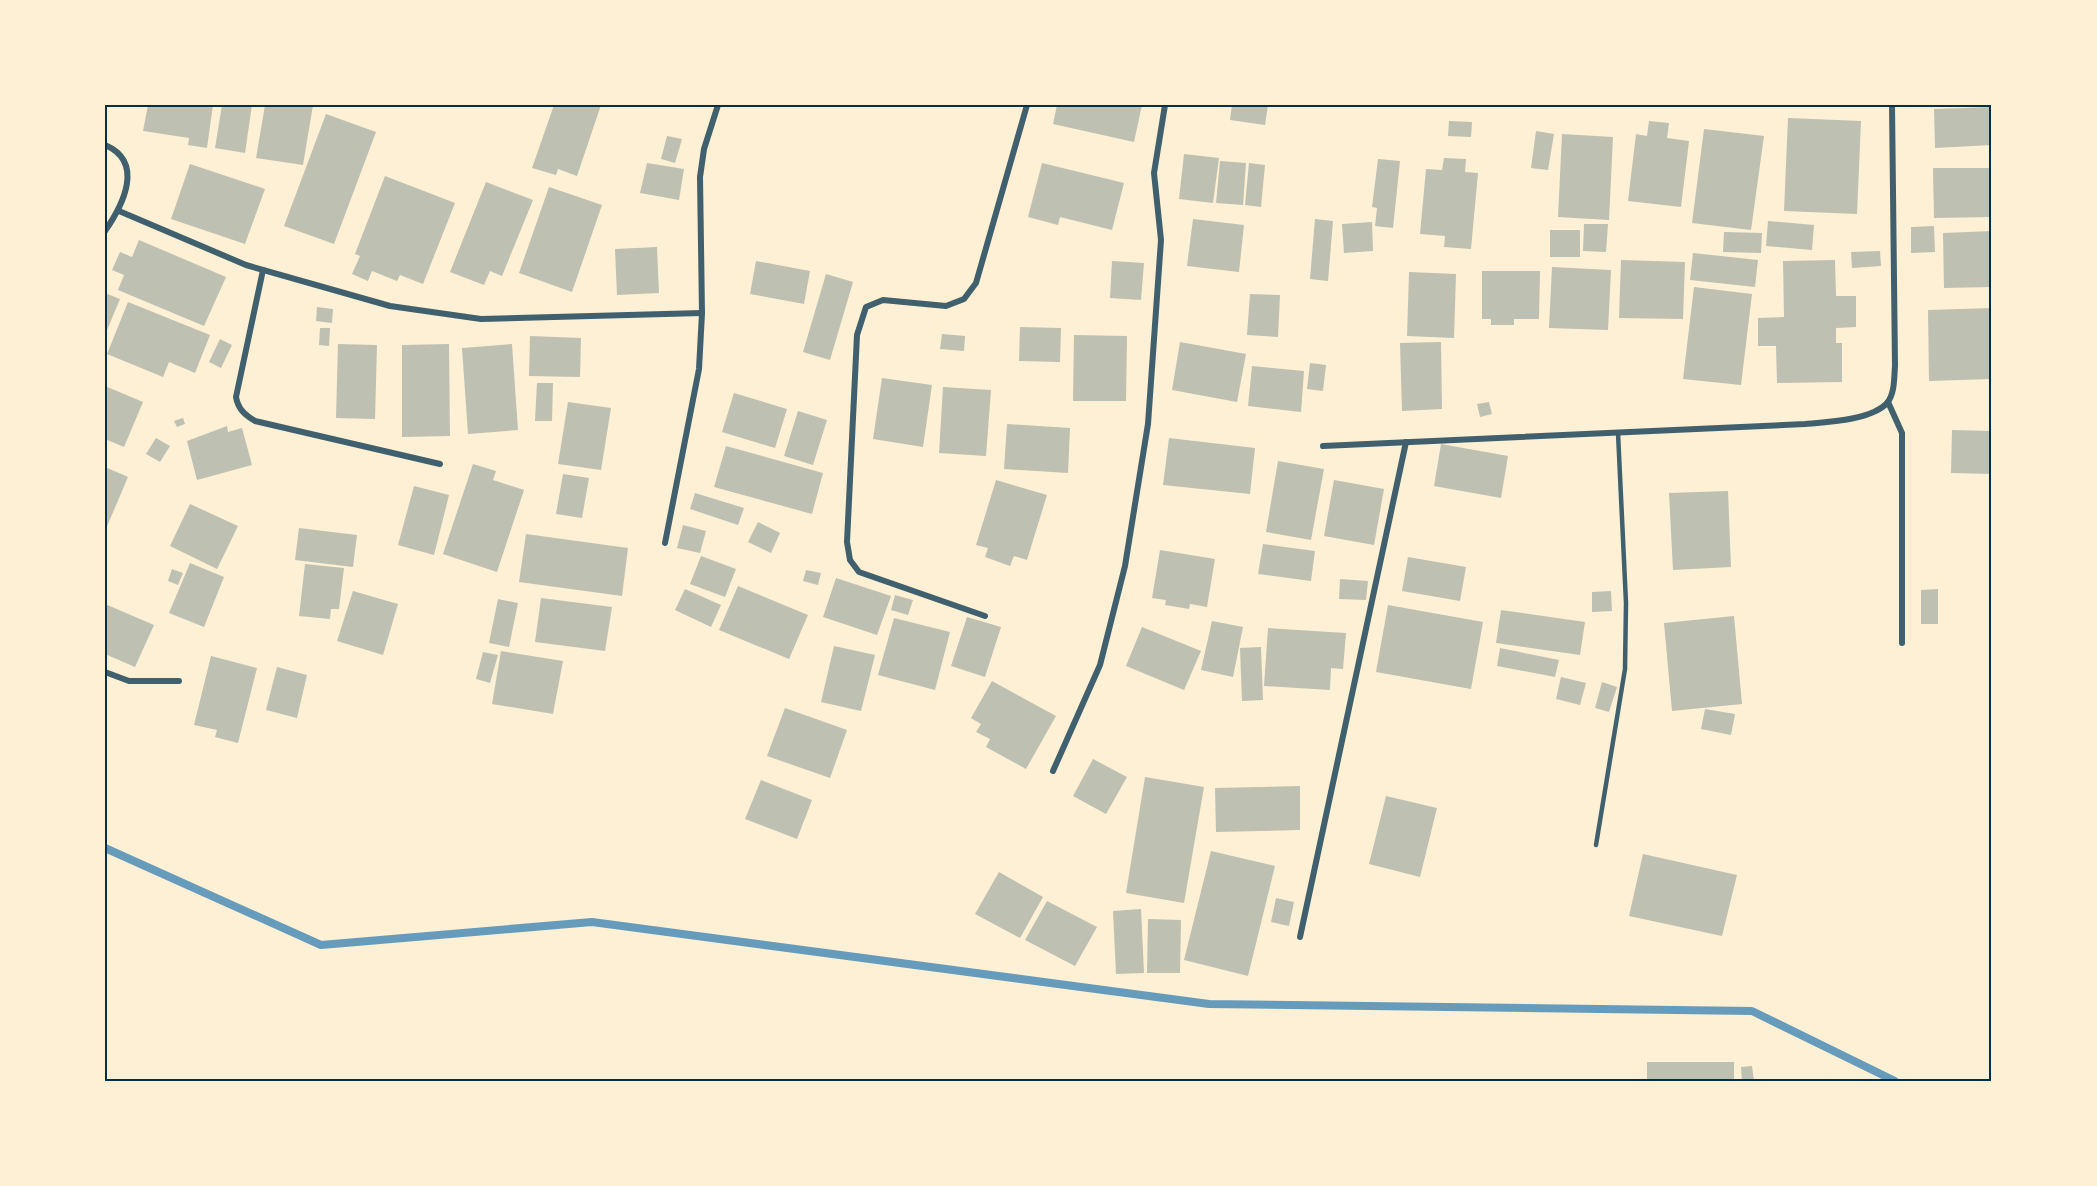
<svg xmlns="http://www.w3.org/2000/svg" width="2097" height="1186" font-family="Raleway,sans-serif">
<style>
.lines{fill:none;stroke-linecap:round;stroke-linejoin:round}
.stream{stroke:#669bbc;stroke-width:8}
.building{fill:#bec0b2}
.service{stroke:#3f606c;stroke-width:4.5}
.minor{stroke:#3f606c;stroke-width:6}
.neatline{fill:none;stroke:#003049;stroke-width:2}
</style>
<rect width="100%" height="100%" fill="#fdf0d5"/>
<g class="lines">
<!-- stream -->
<path class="stream" d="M105,848L321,945L592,922L1209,1004L1752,1011L1895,1081"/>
</g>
<!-- building -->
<g class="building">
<path d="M148,105H213L207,148L188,145L189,138L143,131Z"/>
<path d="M222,105H252L245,153L215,148Z"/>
<path d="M265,105H313L303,165L256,158Z"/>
<path d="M554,105H601L577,176L558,169L556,175L532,168Z"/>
<path d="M1057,105H1142L1134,142L1053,124Z"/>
<path d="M1232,105H1268L1265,125L1230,120Z"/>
<path d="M1992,107V145L1935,148L1934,109Z"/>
<path d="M326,114L376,132L334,244L284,226Z"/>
<path d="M1788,118L1861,121L1857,214L1784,211Z"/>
<path d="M1449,121L1472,122L1471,137L1448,136Z"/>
<path d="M1649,121L1669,123L1667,138L1689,141L1681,207L1628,201L1636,134L1647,136Z"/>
<path d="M1704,129L1764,136L1751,230L1692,223Z"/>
<path d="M1536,131L1554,134L1548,170L1531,168Z"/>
<path d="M1562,134L1613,137L1609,220L1558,217Z"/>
<path d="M667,136L682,139L675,163L661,159Z"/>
<path d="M1184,154L1219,158L1213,203L1179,199Z"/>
<path d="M1444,158L1466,159L1465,172L1478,173L1471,249L1444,247L1445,236L1420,234L1426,169L1442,170Z"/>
<path d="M1378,159L1400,161L1393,228L1375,226L1377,208L1372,207Z"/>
<path d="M1220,161L1246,163L1243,205L1216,203Z"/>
<path d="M647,163L684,169L679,200L640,193Z"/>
<path d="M1042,163L1124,183L1112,230L1060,217L1058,225L1028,217Z"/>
<path d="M1249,163L1265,165L1261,207L1245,205Z"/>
<path d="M190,164L265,189L245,244L171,219Z"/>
<path d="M1933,168H1992V217L1934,218Z"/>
<path d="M385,176L455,203L423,284L400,275L397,281L372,271L368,281L352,274L360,256L355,254Z"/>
<path d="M486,182L533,200L502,276L490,271L484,285L450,272Z"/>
<path d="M549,187L602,205L572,292L519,273Z"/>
<path d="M1193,219L1244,225L1239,272L1187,266Z"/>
<path d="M1315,219L1333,221L1328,281L1310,279Z"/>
<path d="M1768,221L1814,225L1812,250L1766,246Z"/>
<path d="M1372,222L1373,251L1344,253L1342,224Z"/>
<path d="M1584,224H1608L1606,252L1583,251Z"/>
<path d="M1934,226L1935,252L1911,253V227Z"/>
<rect x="1550" y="230" width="30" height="27"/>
<path d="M1992,231V287L1944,288L1943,233Z"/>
<path d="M1724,232L1762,233L1761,253L1723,252Z"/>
<path d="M139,240L226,277L204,326L118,290L124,275L112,270L120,252L132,257Z"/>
<path d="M657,247L659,293L617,295L615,249Z"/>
<path d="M1880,251L1881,266L1852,268L1851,252Z"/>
<path d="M1693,253L1758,260L1755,287L1690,280Z"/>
<path d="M1621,260L1685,262L1683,319L1619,318Z"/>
<path d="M1835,260L1836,296H1856V327L1836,328V343H1842V382L1777,383L1776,346H1758V318L1784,317L1783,261Z"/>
<path d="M756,261L810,271L804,304L750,294Z"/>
<path d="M1112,261L1144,263L1141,300L1110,298Z"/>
<path d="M1552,267L1611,270L1608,330L1549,328Z"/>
<path d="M1482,271H1540L1539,319H1514V325H1491V319H1482Z"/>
<path d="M1409,272L1456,274L1454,338L1407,336Z"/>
<path d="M826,274L853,282L830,360L803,352Z"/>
<path d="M1694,287L1752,294L1741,385L1683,379Z"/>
<path d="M105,293L120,299L105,335Z"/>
<path d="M1250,294L1280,295L1278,337L1247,335Z"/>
<path d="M128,302L210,335L195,373L169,362L163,377L107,354Z"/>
<path d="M317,307L333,309L332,323L316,321Z"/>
<path d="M1992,308V379L1929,381L1928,310Z"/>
<path d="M1020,327L1061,328L1060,362L1019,361Z"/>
<path d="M320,328H330L329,346L319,345Z"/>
<path d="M942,334L965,336L964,351L940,349Z"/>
<path d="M1074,335L1127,336L1126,401H1073Z"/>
<path d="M530,336L581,338L580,377L529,376Z"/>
<path d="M220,339L232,345L221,368L209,362Z"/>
<path d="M1180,342L1246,354L1237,402L1172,390Z"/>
<path d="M1441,342L1442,409L1402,411L1400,343Z"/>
<path d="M338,344L377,345L375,419L336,418Z"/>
<path d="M449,344L450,436L402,437V345Z"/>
<path d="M512,344L518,430L468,434L462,348Z"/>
<path d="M1310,363L1326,365L1323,391L1307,389Z"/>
<path d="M1252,366L1304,371L1301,412L1248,406Z"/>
<path d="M882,378L932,385L923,447L873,439Z"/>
<path d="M537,383H553L552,421H535Z"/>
<path d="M105,386L143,402L124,447L105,439Z"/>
<path d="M943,387L991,390L986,456L939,453Z"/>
<path d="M734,393L787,409L775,448L722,432Z"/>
<path d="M568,402L611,408L601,470L558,464Z"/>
<path d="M1489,402L1492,414L1480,417L1477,404Z"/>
<path d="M798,411L827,420L813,465L784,456Z"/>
<path d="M183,418L185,424L177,427L174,421Z"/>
<path d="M1007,424L1070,428L1068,473L1004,469Z"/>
<path d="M227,426L228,432L242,428L252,465L197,480L187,441Z"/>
<path d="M1952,430L1992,431V474L1951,473Z"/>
<path d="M156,438L170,446L160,462L146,454Z"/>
<path d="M1169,438L1255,448L1250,494L1163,485Z"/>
<path d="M1441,444L1508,456L1501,498L1434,486Z"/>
<path d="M726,446L823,473L812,514L714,487Z"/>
<path d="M1278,461L1324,469L1311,540L1266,532Z"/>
<path d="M473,464L496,471L493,480L524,490L497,572L443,554Z"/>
<path d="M105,467L128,477L105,531Z"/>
<path d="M563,474L589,478L582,518L556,514Z"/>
<path d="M996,480L1047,495L1027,560L1014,556L1010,566L985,557L988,548L976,545Z"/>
<path d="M1334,480L1384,489L1374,545L1324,536Z"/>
<path d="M414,486L449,495L434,555L398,545Z"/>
<path d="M1728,491L1731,567L1673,570L1669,493Z"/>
<path d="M695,493L744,508L738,525L690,509Z"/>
<path d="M190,504L238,526L217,569L170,546Z"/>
<path d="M758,522L780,533L771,553L748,542Z"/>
<path d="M683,525L706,531L700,553L677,548Z"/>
<path d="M299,528L357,535L353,567L295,560Z"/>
<path d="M526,534L628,548L622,596L519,582Z"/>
<path d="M1263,544L1315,551L1311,581L1258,574Z"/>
<path d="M1160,550L1215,559L1207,607L1190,604L1189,609L1165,605L1166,600L1152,598Z"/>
<path d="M701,556L736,569L725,597L690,584Z"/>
<path d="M1408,557L1466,567L1460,601L1402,591Z"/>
<path d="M190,563L224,577L204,627L169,613Z"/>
<path d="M305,564L344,568L339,609H331L330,619L299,616Z"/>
<path d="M172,569L183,573L178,585L168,581Z"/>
<path d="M806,570L821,573L818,585L803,581Z"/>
<path d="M836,578L891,596L877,635L823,617Z"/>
<path d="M1340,579L1368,581L1366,600L1339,599Z"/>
<path d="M738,586L808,615L789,659L719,630Z"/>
<path d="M685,589L721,605L711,627L675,610Z"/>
<path d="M1938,589V624H1921V590Z"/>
<path d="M353,591L398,604L383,655L337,641Z"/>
<path d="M1611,591L1612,611L1592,612V592Z"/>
<path d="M895,595L913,600L908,615L891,610Z"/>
<path d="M541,598L612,607L605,651L535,642Z"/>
<path d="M498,599L518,603L509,647L489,643Z"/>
<path d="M105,604L154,625L135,667L105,654Z"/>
<path d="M1388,605L1483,622L1471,689L1376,672Z"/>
<path d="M1501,610L1585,622L1580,655L1496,643Z"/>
<path d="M1734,616L1742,704L1672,711L1664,623Z"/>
<path d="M967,617L1001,627L985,677L951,666Z"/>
<path d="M894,618L950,632L935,690L878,675Z"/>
<path d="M1212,621L1243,627L1233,677L1201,670Z"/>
<path d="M1142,627L1201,651L1184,690L1126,666Z"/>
<path d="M1268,628L1346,633L1343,669L1331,668L1330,690L1264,686Z"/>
<path d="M834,646L875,655L861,711L821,702Z"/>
<path d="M1261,647L1263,700L1242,701L1240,648Z"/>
<path d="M1500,648L1559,660L1555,677L1497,666Z"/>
<path d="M501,651L563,661L553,714L492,704Z"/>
<path d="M483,652L498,655L490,683L476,679Z"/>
<path d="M211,656L257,668L238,743L215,737L217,730L194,725Z"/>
<path d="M277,667L307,675L297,718L266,710Z"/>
<path d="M1561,677L1586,683L1580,705L1556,699Z"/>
<path d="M992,681L1056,716L1026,769L986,747L990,739L976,732L981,724L971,718Z"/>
<path d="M1602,682L1617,687L1609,712L1595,708Z"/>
<path d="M785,708L847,730L830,778L767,756Z"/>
<path d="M1705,709L1735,714L1731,735L1701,729Z"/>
<path d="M1093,759L1127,777L1106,814L1073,796Z"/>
<path d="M1145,777L1204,787L1184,903L1126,893Z"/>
<path d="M761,780L812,800L797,839L745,819Z"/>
<path d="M1300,786V830L1216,832L1215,788Z"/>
<path d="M1386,796L1437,808L1420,877L1369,864Z"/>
<path d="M1211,851L1275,866L1248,976L1184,960Z"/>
<path d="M1643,854L1737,875L1722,936L1629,916Z"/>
<path d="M999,872L1043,897L1020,938L975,914Z"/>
<path d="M1276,898L1294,902L1289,926L1271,922Z"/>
<path d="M1047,901L1097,927L1075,966L1025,940Z"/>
<path d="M1141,909L1144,973L1116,974L1113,911Z"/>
<path d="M1148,919L1181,920L1180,973H1147Z"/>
<rect x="1647" y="1062" width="87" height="19"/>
<path d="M1752,1066L1754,1081H1742L1741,1067Z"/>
</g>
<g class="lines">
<!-- service -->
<path class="service" d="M1596,845L1625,669L1626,603L1618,433"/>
<!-- minor -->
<g class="minor">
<path d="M105,145C145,162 123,205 105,231"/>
<path d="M119,211L246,265L390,306L481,319L702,313"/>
<path d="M263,270L236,397C238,409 245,415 255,421L440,464"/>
<path d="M1888,402L1902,433V643"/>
<path d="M1323,446L1805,424C1827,422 1872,420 1887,403C1895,394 1894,377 1895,366L1892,105"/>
<path d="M665,543L699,369L702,313L700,177L704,149L718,105"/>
<path d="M985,616L859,572L850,560L847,542L857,335L866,307L883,300L946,306L964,299L976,283L1027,105"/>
<path d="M105,672L129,681H179"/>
<path d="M1053,771L1100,665L1125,566L1148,424L1161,240L1154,173L1165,105"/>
<path d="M1300,937L1406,442"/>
</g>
</g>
<!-- border -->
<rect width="2097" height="1186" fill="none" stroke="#fdf0d5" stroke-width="213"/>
<rect x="106" y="106" width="1884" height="974" class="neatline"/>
</svg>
